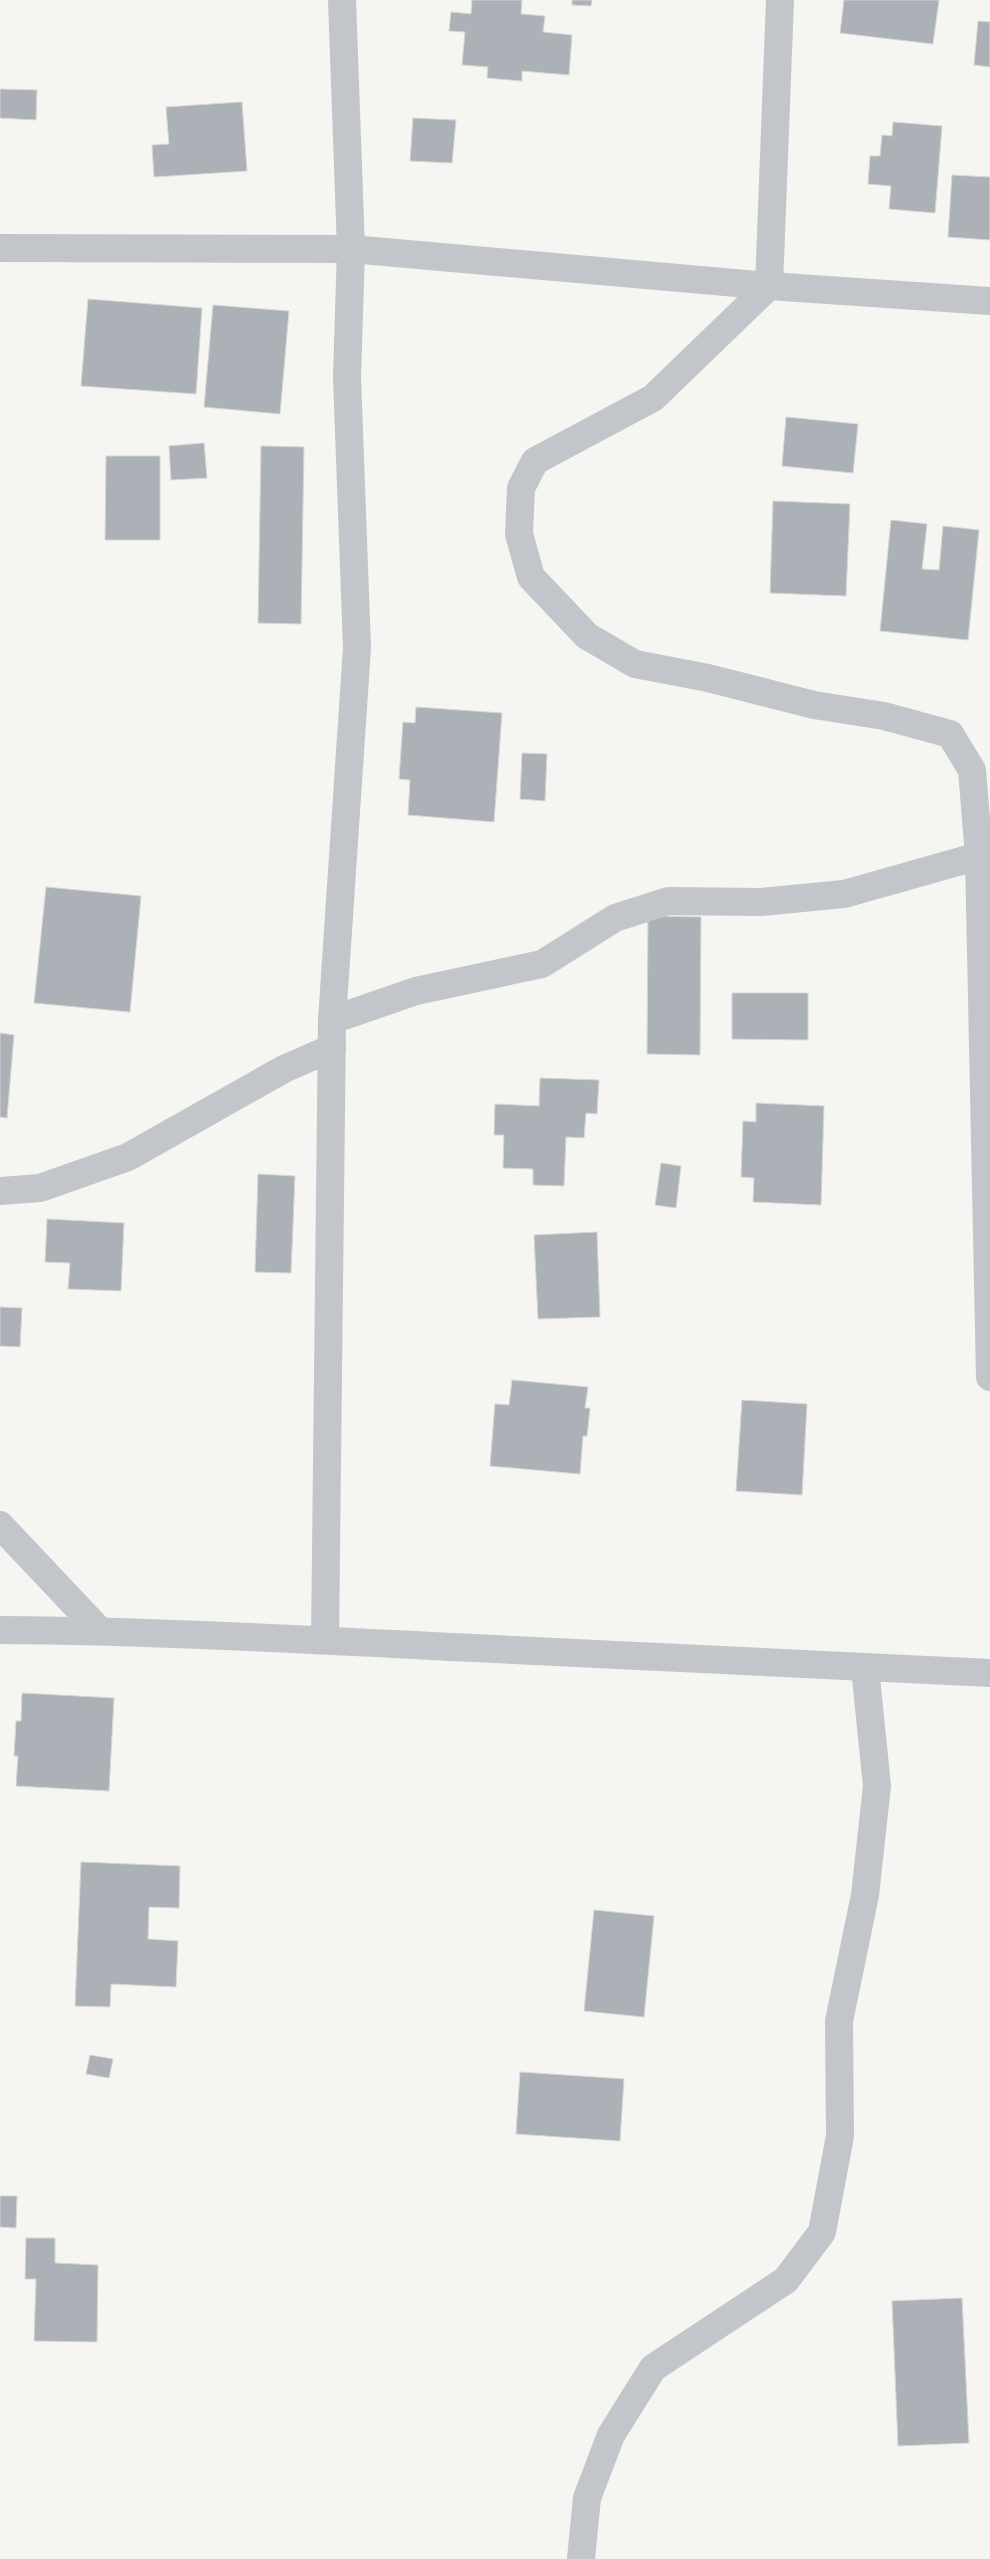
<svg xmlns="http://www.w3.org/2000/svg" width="990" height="2559" font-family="Roboto,sans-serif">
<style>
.building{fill:#abb1b7;stroke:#d6d6d4}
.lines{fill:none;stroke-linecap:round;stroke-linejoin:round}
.street{stroke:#c2c5c9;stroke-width:28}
</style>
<rect width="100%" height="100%" fill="#f5f5f1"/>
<!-- building -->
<g class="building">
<path d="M472,0H522L521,14L545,16L543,32L572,35L569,75L522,71V81L487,78L488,67L462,65L465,32L449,31L451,12L471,14Z"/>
<path d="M572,0H592L591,6L572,5Z"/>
<path d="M844,0H939L933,44L840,33Z"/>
<path d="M978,21L990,22V67L974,65Z"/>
<path d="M0,89L37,90L36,120L0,118Z"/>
<path d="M242,102L247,171L154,177L152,145L169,144L166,107Z"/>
<path d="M413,118L456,120L452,163L410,161Z"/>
<path d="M893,122L942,126L935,213L889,209L891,186L868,184L870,156H880L882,135L892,136Z"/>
<path d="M952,175L990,177V240L948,237Z"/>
<path d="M88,299L202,308L196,394L81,386Z"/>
<path d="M213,305L289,311L280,414L204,407Z"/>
<path d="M786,417L858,424L853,473L782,466Z"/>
<path d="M204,443L207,478L171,480L169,446Z"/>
<path d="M261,446L304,447L301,624L258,623Z"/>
<path d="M106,456H160V540H105Z"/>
<path d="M773,501L850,504L846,596L770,593Z"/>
<path d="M891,520L927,524L922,569L939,570L943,526L979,530L968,640L880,631Z"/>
<path d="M416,707L502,713L494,822L408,815L410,780L399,779L403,722L415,723Z"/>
<path d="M522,753L547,754L545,801L520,799Z"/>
<path d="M46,887L141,896L130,1012L34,1003Z"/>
<path d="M648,916L701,917L700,1055L647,1054Z"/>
<path d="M732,993H808V1040L732,1039Z"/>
<path d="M0,1033L14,1035L7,1118L0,1117Z"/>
<path d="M540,1078L599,1080L597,1114L586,1113L584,1138L566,1137L564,1186L533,1185V1169L503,1168L504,1135H494L495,1104L539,1106Z"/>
<path d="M756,1103L824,1106L821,1205L753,1202L754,1178L741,1177L743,1121L756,1122Z"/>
<path d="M661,1163L681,1166L676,1208L655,1205Z"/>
<path d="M258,1174L295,1176L291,1273L255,1272Z"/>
<path d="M47,1219L124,1223L121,1291L68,1289L70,1263L45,1262Z"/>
<path d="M597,1232L600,1317L538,1319L534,1235Z"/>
<path d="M0,1307L22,1308L20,1347L0,1346Z"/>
<path d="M512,1380L588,1387L585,1408H590L587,1436H583L580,1474L490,1466L495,1404L509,1405Z"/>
<path d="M742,1400L807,1404L802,1495L736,1491Z"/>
<path d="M22,1693L114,1698L109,1791L16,1786L18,1756H14L16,1721H21Z"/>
<path d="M81,1862L180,1866L179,1908L149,1907L148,1939L178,1941L176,1987L111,1984L110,2007L75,2006Z"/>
<path d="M594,1910L654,1916L644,2017L584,2011Z"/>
<path d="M90,2055L113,2059L109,2078L86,2074Z"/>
<path d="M520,2072L624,2079L620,2141L516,2134Z"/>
<path d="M0,2196H17L16,2228L0,2227Z"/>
<path d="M26,2238H55V2263L98,2265L97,2342L34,2341L36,2279H25Z"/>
<path d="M962,2298L969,2443L898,2446L892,2301Z"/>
</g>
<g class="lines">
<!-- street -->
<g class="street">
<path d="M780,0L769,286L653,398L535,461L521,488L519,534L531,577L587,636L635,664L708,678L814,705L884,716L950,734L972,770L979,856L990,1377"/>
<path d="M0,248L351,249L769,286L990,301"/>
<path d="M332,1020L416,991L542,964L615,918L668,901L761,902L844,894L979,856"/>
<path d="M0,1191L40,1188L128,1157L284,1069L332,1048"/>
<path d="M0,1525L100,1631"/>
<path d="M0,1630C158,1631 315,1640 473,1648C645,1657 817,1666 990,1673"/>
<path d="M325,1640L332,1020L357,648L347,377L351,249L342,0"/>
<path d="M581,2559L587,2498L611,2435L653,2368L786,2280L822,2232L840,2136L839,2021L865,1895L877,1786L865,1668"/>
</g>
</g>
</svg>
